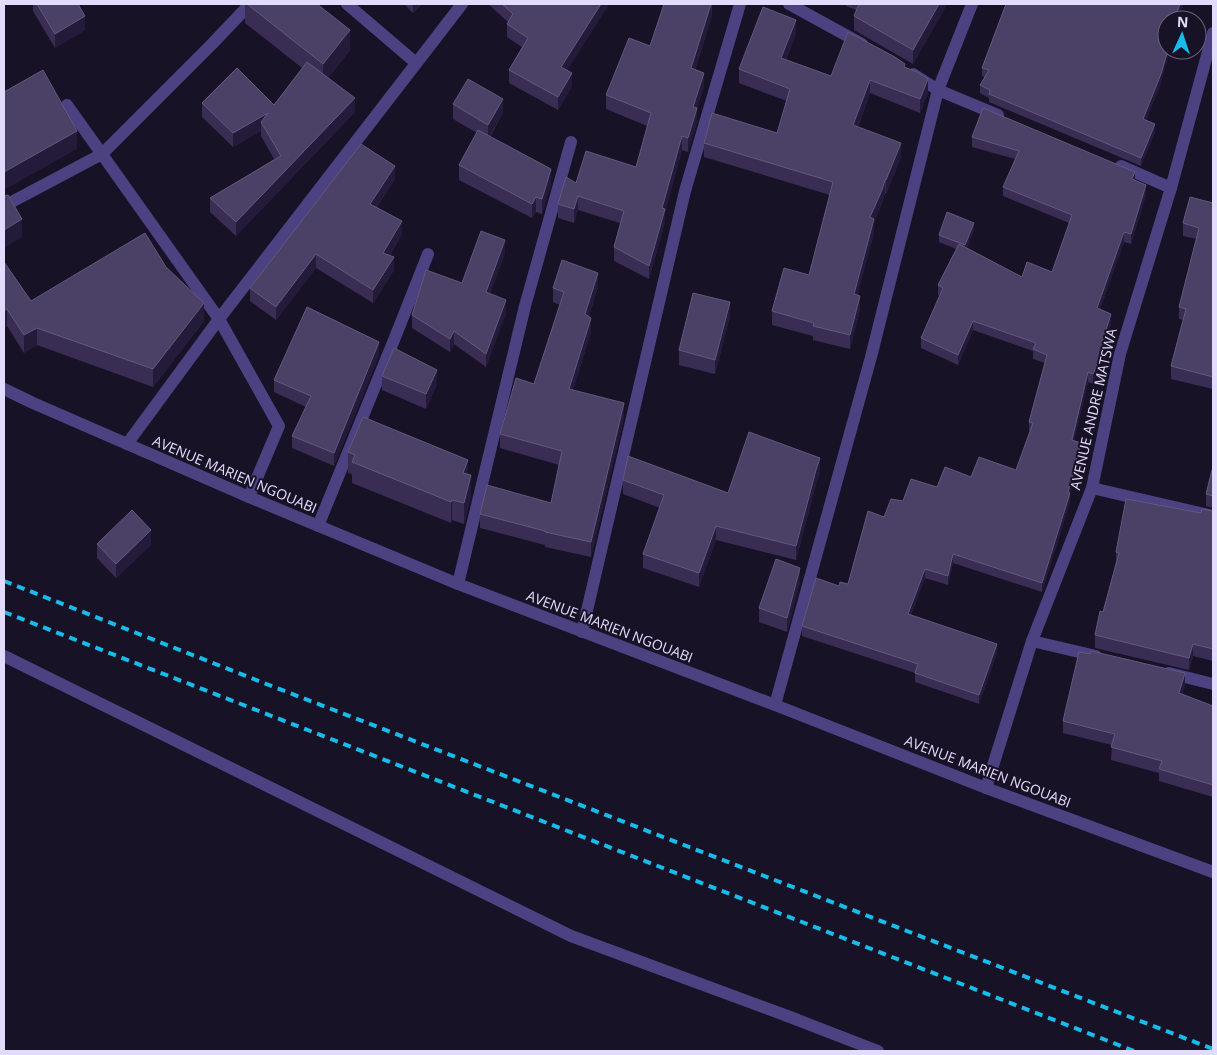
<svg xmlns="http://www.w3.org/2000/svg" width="1217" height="1055" font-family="'Open Sans',sans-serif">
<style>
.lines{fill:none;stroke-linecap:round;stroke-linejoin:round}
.minor{stroke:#4c4181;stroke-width:12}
.tertiary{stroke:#4c4181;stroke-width:12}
.rail{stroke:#18bcea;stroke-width:4;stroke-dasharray:8 6;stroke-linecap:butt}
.wall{fill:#392d53}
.shaded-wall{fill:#241a39}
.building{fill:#4b4065;stroke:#63587d}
.labels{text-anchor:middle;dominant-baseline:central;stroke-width:4;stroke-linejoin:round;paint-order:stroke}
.street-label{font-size:14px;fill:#e3dbfc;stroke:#181226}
</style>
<rect width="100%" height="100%" fill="#181226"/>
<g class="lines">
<!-- minor -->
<g class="minor">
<path d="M347,4L416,63"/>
<path d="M789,4L862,44"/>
<path d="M913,74L938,90L998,115"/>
<path d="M67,105L219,319L279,426L249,497"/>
<path d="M1121,166L1171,188"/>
<path d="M4,206L102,154L212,44L250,4"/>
<path d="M127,444L219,319L462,4"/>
<path d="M1092,488L1213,516"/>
<path d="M318,526L396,335L428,254"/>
<path d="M458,584L525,306L571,142"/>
<path d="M582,632L685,191L740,4"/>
<path d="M1032,641L1096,656"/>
<path d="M4,656L571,936L790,1017L878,1051"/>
<path d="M1169,673L1213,684"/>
<path d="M775,705L871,357L938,90L972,4"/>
<path d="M986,788L1032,641L1092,488L1120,354L1171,188L1213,33"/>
</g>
<!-- tertiary -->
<path class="tertiary" d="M4,389L33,403L249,497L458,584L775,705L986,788L1213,872"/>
<!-- rail -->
<g class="rail">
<path d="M4,581L269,685L1213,1049"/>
<path d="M4,612L1134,1051"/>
</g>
</g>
<!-- wall -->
<g class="wall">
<path d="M33,4H78L85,30L55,48L33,11Z"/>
<path d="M245,4H317L350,50L328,78L355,112L236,236L210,212V198L274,159L261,136V131L233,147L202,117V103L274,105L302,68L245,23Z"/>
<path d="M404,4H422L413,13Z"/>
<path d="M488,4H609L567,70L572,86L558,110L509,83V70L522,47L507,37V24L508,22Z"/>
<path d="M712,4V16L695,70L704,86L697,109V122L688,152L682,150L665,212V222L649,279L614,261V247L620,223L578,210L574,223L558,218V204L576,183L636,167L647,126L606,109V95L650,46Z"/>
<path d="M846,4H947L913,64L854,30V16L856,10L846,6Z"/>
<path d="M1006,4H1183L1177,20H1167L1161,83L1146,120L1155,132L1141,166L989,102V98L980,93V85L985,77L982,76V68Z"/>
<path d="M796,34L786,60L831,76L905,67L928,93L920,113L870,93L858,127L901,157L886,194L885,193L882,203L874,222V233L857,295L860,310L850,349L813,340V336L772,325V311L809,275L830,195L704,157V143L777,133L787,101L739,83V69Z"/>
<path d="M453,104L503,113L490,137L551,183L542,214L536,212L532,218L459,180V165L477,133L453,119Z"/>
<path d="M972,137L1135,180L1146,195L1131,244L1124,242L1100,309L1111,324L1105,344L1106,354L1093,384L1088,382L1074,440L1081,452L1070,493V502L1042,592L953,563L948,585L925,578L911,615L997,653L979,704L915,682V673L802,636V626L839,586L848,584L884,517L903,501L937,487L971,477L1016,470L1030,431H1029V422L1045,363L1033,359V351L973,330L958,365L921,348V338L940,296L938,295V285L956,249L939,242V235L974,230L967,248L1022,277L1052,272L1069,223L1003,196V187L1015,159L972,147Z"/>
<path d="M395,179L377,207L402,234L390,255L394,270L373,303L316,268L276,320L250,301V288Z"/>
<path d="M1213,203V389L1171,379V366L1183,320L1179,319V307L1197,239L1183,236V223Z"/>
<path d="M505,253L490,294L506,313L486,367L454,344L450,352L412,328V315L462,283Z"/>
<path d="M4,262L31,301L166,267L204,321L153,387L37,345L24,353L7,326Z"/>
<path d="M598,287L589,316L591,332L573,390L624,417L591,557L545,547V545L480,528V514L551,503L559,465L500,448V434L534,384L560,305L553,302V288Z"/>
<path d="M730,316L715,374L679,365V350Z"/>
<path d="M379,355L334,466L292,448V436L306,407L274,392V380Z"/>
<path d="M382,376L437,384L426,409L382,390Z"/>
<path d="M348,452L468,474L471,496L464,524L452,520L451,523L352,483V474L348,473Z"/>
<path d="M1213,466V508L1206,506V494Z"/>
<path d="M820,473L816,484L796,560L716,540L699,587L643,568V554L660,508L623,494V480L728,493Z"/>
<path d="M1213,511V661L1193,656L1189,670L1095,648V635L1103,612L1116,563V552L1201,513Z"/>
<path d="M97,544L151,545L116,578L97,558Z"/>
<path d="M800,582L787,632L759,622V608Z"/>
<path d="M1185,686L1182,694L1213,706V797L1159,781V773L1111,760L1112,745L1063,733V721Z"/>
</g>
<!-- shaded-wall -->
<g class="shaded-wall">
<path d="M413,4H422L413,13Z"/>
<path d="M601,4H609L561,80V67Z"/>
<path d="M711,4L712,16L691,82V68Z"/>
<path d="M939,4H947L913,64V50Z"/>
<path d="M1180,4H1183L1177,20H1174Z"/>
<path d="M85,16V30L55,48V34Z"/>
<path d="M796,20V34L781,72V58Z"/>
<path d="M350,30V50L323,84V64Z"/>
<path d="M1168,50H1170L1161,83L1143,127V119Z"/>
<path d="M572,73V86L558,110V97Z"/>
<path d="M704,73V86L697,109V122L688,152V138L693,107Z"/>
<path d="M928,79V93L920,113V99Z"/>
<path d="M870,80V93L853,139V125Z"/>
<path d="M355,98V112L236,236V222Z"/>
<path d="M503,99V113L488,139V125Z"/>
<path d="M268,113L261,122V131L233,147V133Z"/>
<path d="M1155,124V132L1141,166V158Z"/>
<path d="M77,131V149L4,190V172Z"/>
<path d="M682,136V150L665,212V222L649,279V266L662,208Z"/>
<path d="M901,143V157L886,194V180Z"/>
<path d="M395,166V179L370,217V204Z"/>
<path d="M551,169V183L542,214V199Z"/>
<path d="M1135,172V182L1132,179Z"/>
<path d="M885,180V193L882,203L874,222V233L854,308V294L870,217Z"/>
<path d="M1146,185V195L1131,244V234Z"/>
<path d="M578,196V210L574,223V209Z"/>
<path d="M536,197V212L532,218V204Z"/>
<path d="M22,219V237L4,248V230Z"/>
<path d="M402,221V234L383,266V253Z"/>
<path d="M974,223V230L965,252V245Z"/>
<path d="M1124,232V242L1097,318V308Z"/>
<path d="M505,240V253L486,305V292Z"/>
<path d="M316,254V268L276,320V307Z"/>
<path d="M394,257V270L373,303V290Z"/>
<path d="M598,273V287L585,328V314Z"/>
<path d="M860,296V310L850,349V335Z"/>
<path d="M506,300V313L486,367V354Z"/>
<path d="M730,302V316L715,374V360Z"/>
<path d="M204,303V321L153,387V369Z"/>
<path d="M7,309V326L4,329V311Z"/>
<path d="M1111,314V324L1102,352V342Z"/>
<path d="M591,318V332L569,403V389Z"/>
<path d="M973,321V330L958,365V355Z"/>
<path d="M37,328V345L24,353V335Z"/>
<path d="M454,331V344L450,352V339Z"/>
<path d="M379,342V355L334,466V453Z"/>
<path d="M1106,344V354L1093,384V374Z"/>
<path d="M437,370V384L426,409V394Z"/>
<path d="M1088,372V382L1072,449V440Z"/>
<path d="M624,403V417L591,557V542Z"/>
<path d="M1081,443V452L1070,493V502L1042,592V583Z"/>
<path d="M820,458V473L816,484L796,560V546L816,470Z"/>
<path d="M468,460V481L463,473Z"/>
<path d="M471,475V496L464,524V503Z"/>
<path d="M452,500V520L451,523V502Z"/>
<path d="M716,526V540L699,587V573Z"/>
<path d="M151,530V545L116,578V564Z"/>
<path d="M953,554V563L948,585V576Z"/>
<path d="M800,568V582L787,632V618Z"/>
<path d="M925,569V578L908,623V614Z"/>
<path d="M997,644V653L979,704V695Z"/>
<path d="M1193,644V656L1189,670V658Z"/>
<path d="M1185,673V686L1179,705V693Z"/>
</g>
<!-- building -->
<g class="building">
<path d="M37,4H78L85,16L55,34Z"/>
<path d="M247,4H317L350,30L323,64Z"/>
<path d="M502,4H601L561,67L572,73L558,97L509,70L528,38L507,24L513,14Z"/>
<path d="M664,4H711L691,68L704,73L693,107L697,108L688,138L682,136L662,208L665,209L649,266L614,247L624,211L578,196L574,209L558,204L566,177L576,183L586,151L636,167L651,113L606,95L629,38L650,46Z"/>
<path d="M859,4H939L913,50L854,16Z"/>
<path d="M1006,4H1180L1174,20H1167V50H1168L1161,74L1143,119L1155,124L1141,158L989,94L990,90L980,85L989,70L982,68Z"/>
<path d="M763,7L796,20L781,58L831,76L848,32L895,57L905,64L904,67L917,72L928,79L920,99L870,80L853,125L901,143L886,180H885L882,190L870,217L874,219L854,294L860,296L850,335L813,326L814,323L772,311L784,268L809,275L833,182L704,143L712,113L777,133L790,89L739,69Z"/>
<path d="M307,62L355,98L236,222L210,198L281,156L261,122L268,113L233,133L202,103L237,68L274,105Z"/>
<path d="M43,70L77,131L4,172V92Z"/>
<path d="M468,79L503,99L488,125L453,104Z"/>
<path d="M983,108L1135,172L1132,179L1146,185L1131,234L1124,232L1097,308L1111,314L1102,342L1106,344L1093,374L1088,372L1072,440L1081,443L1068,492L1070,493L1042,583L953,554L948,576L925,569L908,614L997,644L979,695L915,673L918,664L802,626L816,578L839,586L840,582L848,584L868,511L884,517L891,499L903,501L911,479L937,487L945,467L971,477L979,457L1016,470L1033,423L1029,422L1047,355L1033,349L1036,343L973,321L958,355L921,338L943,288L938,285L959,244L1022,277L1027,262L1052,272L1072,215L1003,187L1019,151L972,137Z"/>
<path d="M478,130L551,169L542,199L536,197L532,204L459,165Z"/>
<path d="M361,144L395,166L370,204L402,221L383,253L394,257L373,290L316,254L276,307L250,288Z"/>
<path d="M8,195L22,219L4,230V196Z"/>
<path d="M1190,197L1213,203V377L1171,366L1186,309L1179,307L1199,228L1183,223Z"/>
<path d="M947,212L974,223L965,245L939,235Z"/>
<path d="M481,231L505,240L486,292L506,300L486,354L454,331L450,339L412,315L426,270L462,283Z"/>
<path d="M145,233L166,267L204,303L153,369L37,328L24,335L7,309L4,311V262L31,301Z"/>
<path d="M562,260L598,273L585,314L591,318L569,389L624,403L591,542L545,532V531L480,514L487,485L551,503L562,451L500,434L516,378L534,384L564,292L553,288Z"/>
<path d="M693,293L730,302L715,360L679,350Z"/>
<path d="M307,307L379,342L334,453L292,436L311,396L274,380Z"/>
<path d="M394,348L437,370L426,394L382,376Z"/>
<path d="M363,417L468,460L463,473L471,475L464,503L452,500L451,502L352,462L355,455L348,452Z"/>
<path d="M749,432L820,458L816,470L796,546L716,526L699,573L643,554L664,495L623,480L628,456L728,493Z"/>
<path d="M1213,466V496L1206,494Z"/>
<path d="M1126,499L1201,513L1202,509L1213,511V649L1193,644L1189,658L1095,635L1100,611L1103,612L1119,553L1116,552Z"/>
<path d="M132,510L151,530L116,564L97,544Z"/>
<path d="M776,559L800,568L787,618L759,608Z"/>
<path d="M1091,651L1185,673L1179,693L1213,706V785L1159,769L1162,761L1111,747L1115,734L1063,721L1079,652L1090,654Z"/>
</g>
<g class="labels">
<!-- street labels -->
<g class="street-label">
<text transform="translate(1093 409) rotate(-77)">AVENUE ANDRE MATSWA</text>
<text transform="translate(235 474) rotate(23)">AVENUE MARIEN NGOUABI</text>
<text transform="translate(610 626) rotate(21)">AVENUE MARIEN NGOUABI</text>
<text transform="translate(988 771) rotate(21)">AVENUE MARIEN NGOUABI</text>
</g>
</g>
<!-- border -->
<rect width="1217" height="1055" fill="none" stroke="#e3dbfc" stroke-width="10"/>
<!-- north arrow -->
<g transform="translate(1182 35) rotate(3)"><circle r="24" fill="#181226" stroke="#69627c"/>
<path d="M0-4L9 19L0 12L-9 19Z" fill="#18bcea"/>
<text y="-8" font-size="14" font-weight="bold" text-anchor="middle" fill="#e3dbfc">N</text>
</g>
</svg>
